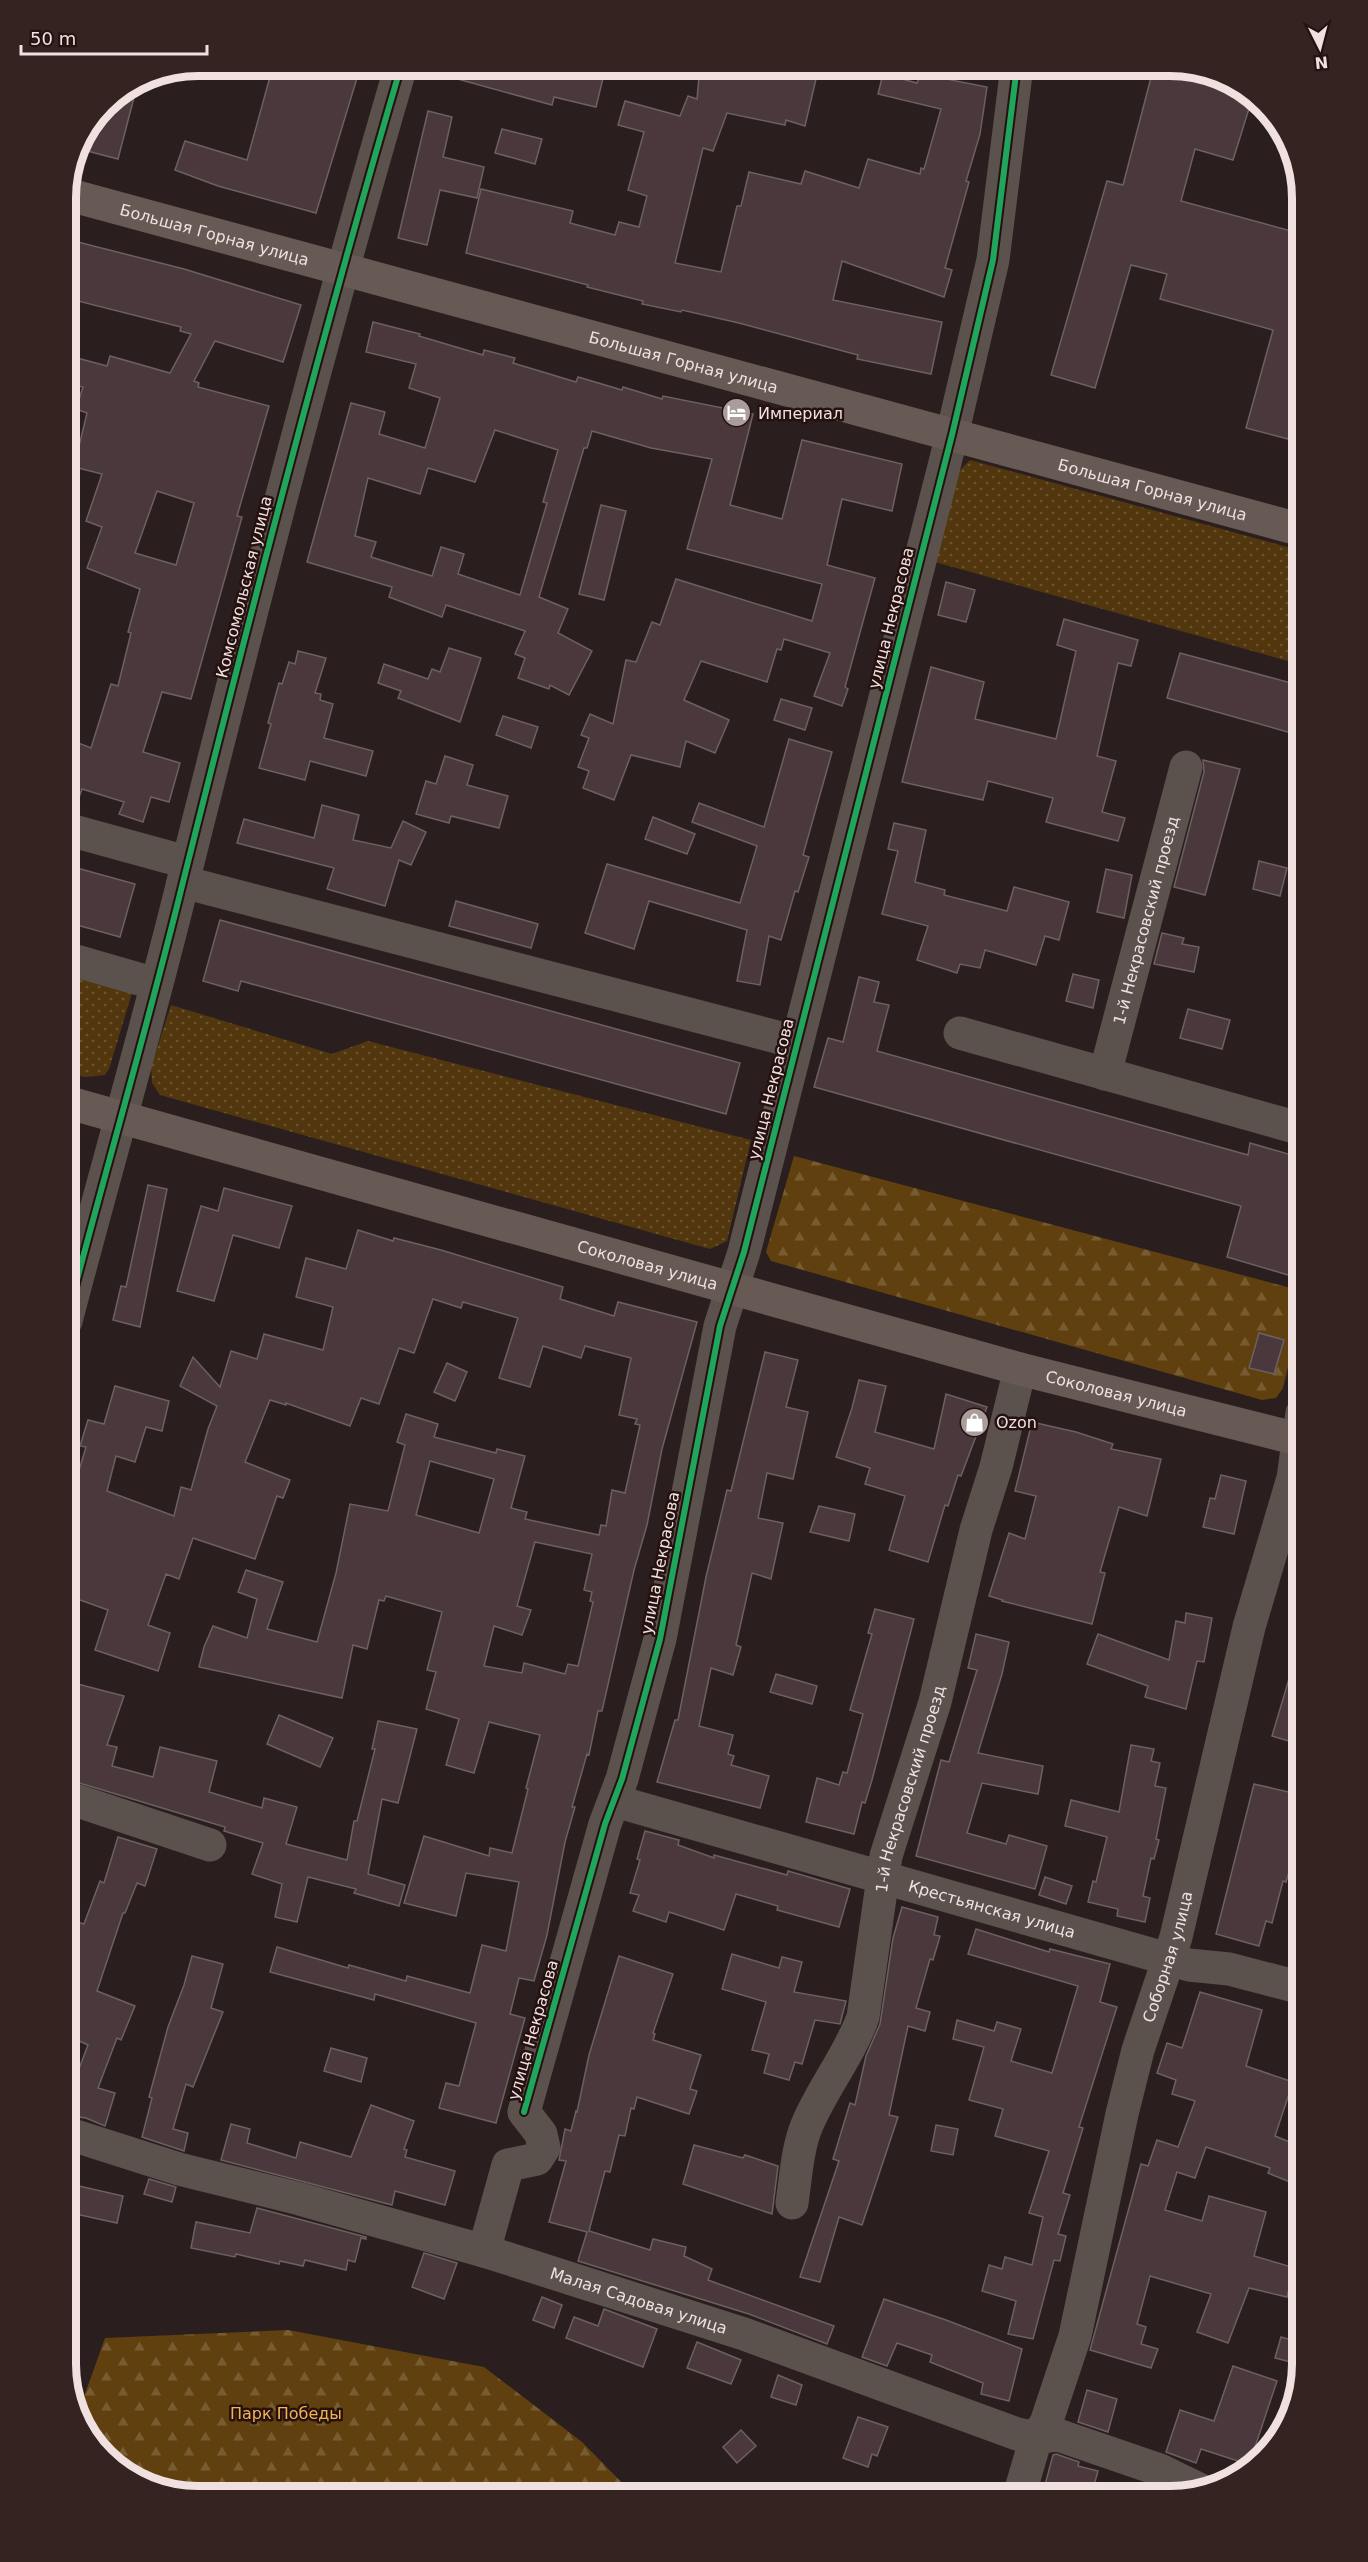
<svg xmlns="http://www.w3.org/2000/svg" width="1368" height="2562" font-family="'DejaVu Sans',sans-serif">
<style>
.green{fill:url(#green-dots)}
.forest{fill:url(#forest-firs)}
.building{fill:#4b383d;stroke:#6b6062;stroke-width:1.5;fill-rule:evenodd}
.lines{fill:none;stroke-linecap:round;stroke-linejoin:round}
.minor{stroke:#5c524d;stroke-width:33}
.major{stroke:#675953;stroke-width:33}
.cycleway-casing{stroke:#251210;stroke-width:10}
.cycleway{stroke:#20a55d;stroke-width:6}
.labels{text-anchor:middle;dominant-baseline:central;stroke-width:5;stroke-linejoin:round;paint-order:stroke}
.street-label{font-size:16px;fill:#f0e1e0;stroke:#251210}
.poi-label{font-size:16px;fill:#f0e1e0;stroke:#251210;text-anchor:start}
.park-label{font-size:16px;fill:#f5b253;stroke:#251210}
.rim{fill:none;stroke:#f0e1e0;stroke-width:8}
</style>
<defs>
<pattern id="green-dots" width="8" height="8" patternUnits="userSpaceOnUse" patternTransform="scale(1.5)"><rect width="8" height="8" fill="#52370e"/><path d="M2 2h.1M6 6h.1" fill="none" stroke="#6b5431" stroke-width="1.8" stroke-linecap="round"/></pattern>
<pattern id="forest-firs" width="22" height="20" patternUnits="userSpaceOnUse" patternTransform="scale(1.5)"><rect width="22" height="20" fill="#60400e"/><path d="M5 1l3.5 6h-7zM16 11l3.5 6h-7z" fill="#775b31"/></pattern>
</defs>
<rect width="100%" height="100%" fill="#2a1f1e"/>
<!-- green -->
<g class="green">
<path d="M970,460L1302,551V665L935,562L958,472Z"/>
<path d="M66,972L132,993L109,1069L105,1075L85,1077L66,1072Z"/>
<path d="M171,1005L332,1054L368,1041L751,1140L727,1241L710,1249L160,1095L152,1083L151,1067Z"/>
</g>
<!-- forest -->
<g class="forest">
<path d="M794,1156L1302,1291V1309L1283,1388L1276,1398L1262,1400L771,1261L766,1252Z"/>
<path d="M288,2330L484,2367L582,2442L635,2496H190L124,2474L77,2416L105,2338Z"/>
</g>
<!-- building -->
<g class="building">
<path d="M273,66L321,77L323,69L357,78L316,213L218,186L175,170L185,141L247,160Z"/>
<path d="M433,66H540L578,77L580,67L604,74L596,107L554,97L552,105L432,72Z"/>
<path d="M700,66H819L805,126L786,120L785,125L727,113L713,151L703,148L675,263L721,272L737,206H741L749,172L801,184L805,171L859,188L868,159L920,174L921,168L924,169L941,109L878,94L883,74L917,83L921,74L987,87L980,134L966,181L969,182L945,268L952,270L944,297L842,261L833,300L942,322L931,374L857,359L858,355L739,323L682,310L681,312L642,304L643,301L587,287L588,285L466,253L481,189L573,211L570,223L615,235L619,222L639,227L647,196L628,190L644,132L618,125L625,101L680,116L688,96L697,99Z"/>
<path d="M1154,66H1179L1213,78L1211,85L1252,99L1233,160L1195,149L1181,201L1302,234V390L1288,439L1246,428L1273,330L1160,299L1167,274L1131,265L1095,388L1051,375L1107,181L1123,185Z"/>
<path d="M138,82L118,159L76,148L105,104Z"/>
<path d="M428,111L452,117L443,157L484,167L477,198L440,190L427,245L398,238Z"/>
<path d="M502,129L542,139L535,164L495,153Z"/>
<path d="M66,239L184,269L301,305L283,362L215,341L194,381L199,383L198,387L269,406L237,516L242,517L191,699L162,692L143,752L180,763L169,802L151,797L143,822L119,814L124,802L82,789L74,812L66,811V738L91,748L111,684L118,686L131,633L128,632L140,589L87,568L102,527L86,521L102,474L74,467L87,413L76,409L83,387L66,383V355L107,366L110,356L170,373L191,334L180,331L181,327L66,298ZM157,491L194,503L176,565L135,553Z"/>
<path d="M373,322L420,334L419,336L483,355L484,350L515,358L513,363L576,382L578,377L622,390L623,387L662,399L663,396L753,414L730,505L782,519L802,440L902,464L892,511L842,499L827,565L875,578L845,687L848,689L842,706L814,696L830,653L784,639L781,650L777,649L767,682L701,661L684,700L729,720L715,753L686,741L680,767L631,755L614,800L583,788L589,771L578,767L589,738L581,735L590,714L613,724L626,660L636,662L652,622L660,625L676,579L812,621L822,584L687,549L712,459L651,448L592,431L587,448H584L539,597L568,609L558,633L592,651L569,695L550,685L549,689L518,678L525,658L515,654L525,631L446,605L442,617L389,597L392,587L307,562L351,403L385,412L379,434L425,448L440,398L409,388L416,364L366,352ZM495,430L558,450L543,502L547,503L520,595L458,574L464,554L441,547L432,576L371,557L376,542L355,536L368,478L420,494L428,468L475,482Z"/>
<path d="M601,505L626,511L604,600L579,594Z"/>
<path d="M946,582L975,590L966,622L938,615Z"/>
<path d="M1064,619L1138,640L1131,666L1118,663L1097,756L1116,761L1102,812L1125,818L1118,841L1046,822L1053,798L988,781L983,800L902,782L931,667L984,682L975,719L1056,739L1076,651L1057,645Z"/>
<path d="M449,648L481,658L460,722L398,698L401,691L378,683L384,664L428,679L432,669L440,672Z"/>
<path d="M298,651L326,658L315,693L321,694L320,700L333,704L324,738L373,751L366,776L310,761L305,780L259,768L271,724L268,723L279,683L282,684L289,662L295,664Z"/>
<path d="M1180,653L1302,686V736L1167,698Z"/>
<path d="M781,699L812,708L805,730L774,720Z"/>
<path d="M503,716L538,727L531,748L496,735Z"/>
<path d="M789,739L832,752L803,855L809,857L798,892L795,891L781,940L769,936L760,985L737,981L747,930L649,901L634,949L585,933L607,864L740,903L757,846L692,822L699,803L764,827Z"/>
<path d="M445,756L473,765L467,785L508,796L499,828L451,816L449,823L416,814L426,781L436,784Z"/>
<path d="M1203,760L1240,769L1205,895L1174,887L1204,772Z"/>
<path d="M322,805L359,815L353,840L391,848L403,821L426,832L411,865L399,860L385,906L327,889L334,868L237,843L244,819L314,838Z"/>
<path d="M653,817L695,834L687,854L645,839Z"/>
<path d="M894,823L926,830L915,882L945,890L944,895L1007,911L1014,887L1069,902L1059,940L1045,936L1036,965L985,950L980,968L960,964L957,973L917,960L928,926L882,914L898,851L888,849Z"/>
<path d="M1259,861L1287,868L1280,896L1253,889Z"/>
<path d="M66,865L135,884L120,937L66,922Z"/>
<path d="M1106,869L1132,875L1124,918L1097,912Z"/>
<path d="M456,901L538,924L531,948L449,926Z"/>
<path d="M220,920L740,1063L726,1114L241,981L238,991L203,981Z"/>
<path d="M1162,933L1184,938L1182,944L1199,947L1194,972L1154,964Z"/>
<path d="M1073,974L1099,980L1093,1008L1066,1001Z"/>
<path d="M859,977L879,982L874,1002L889,1005L877,1051L1248,1155L1250,1143L1302,1158V1279L1227,1257L1241,1206L814,1087L828,1038L843,1042Z"/>
<path d="M1188,1009L1230,1020L1222,1049L1180,1038Z"/>
<path d="M148,1185L167,1189L140,1327L113,1320L121,1286L126,1287Z"/>
<path d="M224,1188L292,1206L279,1248L233,1235L214,1301L177,1291L201,1206L218,1211Z"/>
<path d="M358,1230L393,1241L394,1238L441,1250L563,1287L560,1299L614,1316L618,1302L697,1322L662,1449L647,1525L634,1570L602,1711H598L589,1755L587,1754L572,1807H575L565,1842L547,1935L534,1981L519,1978L510,2014L525,2018L496,2123L439,2108L446,2083L459,2086L476,2023L375,1994L374,2000L270,1972L277,1947L348,1968L349,1965L406,1981L407,1976L470,1993L482,1945L506,1951L519,1882L466,1873L456,1916L404,1903L424,1836L489,1856L490,1848L512,1853L528,1789L526,1788L540,1735L489,1722L474,1773L446,1765L459,1719L426,1709L436,1672L427,1670L442,1612L386,1596L384,1601L379,1600L367,1649L353,1645L342,1698L199,1667L204,1647L213,1626L247,1638L257,1599L238,1592L246,1570L283,1582L267,1629L317,1642L336,1573L350,1504L388,1511L405,1445L397,1442L406,1414L438,1424L434,1437L496,1453L497,1449L525,1456L511,1508L527,1512L525,1519L599,1535L601,1525L606,1526L612,1490L625,1493L640,1425L635,1424L637,1419L619,1415L631,1358L585,1346L581,1358L543,1346L530,1387L499,1378L518,1318L463,1302L461,1308L433,1299L414,1353L399,1348L379,1404L361,1398L350,1426L286,1403V1405L270,1400L245,1462L290,1480L283,1498L277,1496L255,1559L193,1538L179,1579L166,1574L148,1625L170,1633L158,1671L95,1650L108,1610L66,1595V1514L86,1447L80,1446L88,1420L104,1424L115,1386L169,1401L162,1431L146,1427L135,1462L116,1456L107,1491L174,1516L181,1487L191,1490L208,1429L217,1406L180,1386L193,1357L220,1387L231,1351L257,1359L264,1334L323,1350L333,1307L296,1297L306,1258L346,1269ZM430,1461L494,1479L479,1533L416,1515ZM535,1542L592,1554L584,1590L592,1592L590,1601L593,1602L578,1666L568,1664L565,1674L524,1663L522,1673L484,1666L494,1626L522,1635L531,1610L517,1606Z"/>
<path d="M1259,1333L1284,1340L1274,1374L1249,1368Z"/>
<path d="M765,1352L798,1360L786,1407L808,1412L793,1479L767,1473L758,1518L783,1523L771,1579L752,1573L736,1645L741,1647L733,1675L711,1668L699,1726L733,1735L728,1754L734,1756L731,1765L769,1776L760,1808L657,1782L675,1720H678L706,1577L727,1490L731,1491Z"/>
<path d="M447,1363L467,1372L455,1401L434,1392Z"/>
<path d="M859,1380L886,1386L875,1432L934,1449L946,1394L987,1407L961,1476L958,1475L948,1506L945,1505L928,1562L889,1550L905,1496L865,1484L870,1468L836,1457L852,1408Z"/>
<path d="M1032,1422L1076,1432L1113,1444L1111,1449L1161,1459L1147,1516L1119,1507L1100,1572L1105,1573L1092,1624L1002,1601L1003,1600L989,1596L1009,1533L1025,1539L1036,1496L1015,1491Z"/>
<path d="M1221,1475L1246,1481L1234,1534L1203,1527L1210,1498L1215,1499Z"/>
<path d="M819,1506L855,1514L849,1541L810,1532Z"/>
<path d="M875,1609L914,1619L872,1780L865,1803L862,1802L854,1834L806,1822L817,1778L839,1785L843,1772L847,1773L863,1714L850,1710L872,1634L868,1633Z"/>
<path d="M1186,1613L1212,1618L1204,1662L1197,1661L1186,1709L1145,1697L1148,1686L1087,1664L1098,1634L1169,1660L1176,1621L1185,1623Z"/>
<path d="M976,1634L1009,1642L1002,1674L978,1753L1043,1766L1038,1794L982,1783L967,1833L1006,1844L1009,1835L1047,1846L1035,1889L916,1856L941,1760L949,1762L977,1670L968,1668Z"/>
<path d="M1297,1652L1302,1653V1745L1272,1736Z"/>
<path d="M776,1674L817,1686L812,1704L770,1692Z"/>
<path d="M66,1681L124,1696L107,1745L117,1747L112,1766L153,1777L160,1747L217,1761L209,1792L262,1808L264,1798L297,1807L286,1844L347,1860L354,1821H357L375,1749H372L378,1721L417,1729L398,1803L382,1799L368,1874L405,1885L399,1906L354,1893L356,1889L308,1877L297,1922L275,1917L282,1884L252,1874L263,1843L224,1831L225,1827L66,1779V1743L77,1716L66,1713Z"/>
<path d="M279,1715L333,1738L320,1767L267,1744Z"/>
<path d="M1131,1745L1154,1749L1151,1761L1160,1763L1155,1786L1166,1788L1156,1839L1159,1840L1154,1859L1151,1858L1143,1896L1150,1898L1145,1922L1117,1916L1118,1909L1088,1902L1093,1881L1096,1882L1107,1837L1065,1826L1071,1800L1119,1812Z"/>
<path d="M1254,1784L1302,1795V1828L1286,1882L1283,1881L1272,1923L1266,1921L1259,1946L1216,1934Z"/>
<path d="M645,1831L679,1840L678,1845L714,1858V1855L787,1875L788,1871L850,1889L839,1927L777,1910L778,1906L736,1894L724,1930L669,1912L666,1922L633,1911L639,1895L630,1893L640,1860L637,1859Z"/>
<path d="M118,1837L157,1849L145,1886L137,1883L125,1913H123L97,1991L135,2006L121,2040L117,2038L98,2088L115,2093L105,2126L86,2118L66,2115V2103L88,2045L66,2035V1919L84,1924L100,1881L104,1883Z"/>
<path d="M1045,1877L1072,1886L1066,1904L1039,1895Z"/>
<path d="M902,1907L938,1917L934,1935L940,1936L933,1960L930,1959L916,2008L930,2012L925,2031L908,2026L889,2115L898,2117L862,2225L839,2217L820,2282L800,2277L839,2161L833,2159L850,2103L855,2105L866,2056L880,2024L893,1938Z"/>
<path d="M976,1929L1049,1952L1050,1949L1110,1964L1100,2002L1117,2007L1079,2127L1083,2128L1063,2193L1070,2195L1058,2234L1066,2236L1060,2261L1054,2260L1033,2339L1008,2334L1016,2301L982,2291L989,2265L1002,2269L1005,2257L1032,2265L1043,2217L1029,2213L1049,2151L995,2136L1003,2109L969,2100L984,2047L953,2039L957,2020L994,2031L997,2022L1021,2029L1011,2061L1052,2073L1078,1986L968,1954Z"/>
<path d="M732,1954L779,1968L782,1957L802,1962L794,1992L846,2001L840,2024L815,2020L802,2064L795,2062L789,2080L764,2073L769,2054L752,2050L766,2002L722,1989Z"/>
<path d="M192,1956L223,1964L211,2008L223,2012L193,2087L186,2084L173,2129L188,2133L184,2151L142,2137L152,2098L149,2097L168,2027L184,1985Z"/>
<path d="M619,1956L673,1974L653,2033L655,2034L653,2040L701,2055L690,2089L697,2091L689,2114L637,2097L634,2109L631,2108L625,2136L619,2135L610,2172L605,2171L589,2231L650,2250L653,2239L686,2247L684,2256L712,2269L708,2280L834,2326L827,2344L749,2314L578,2261L587,2232L549,2222L566,2161L559,2160L565,2129L571,2131L576,2111L577,2112L589,2055Z"/>
<path d="M1200,1992L1262,2010L1246,2066L1293,2082L1275,2136L1302,2147V2187L1268,2173L1270,2168L1206,2147L1195,2178L1177,2172L1165,2210L1202,2221L1209,2196L1266,2212L1254,2256L1302,2270V2293L1289,2289L1287,2297L1249,2288L1228,2343L1197,2332L1211,2294L1150,2276L1137,2324L1146,2327L1141,2344L1158,2349L1151,2368L1090,2350L1141,2164L1148,2166L1157,2140L1178,2147L1195,2101L1172,2094L1176,2080L1157,2073L1167,2043L1182,2048Z"/>
<path d="M331,2048L367,2058L361,2082L324,2071Z"/>
<path d="M371,2105L414,2121L404,2149L407,2150L405,2157L455,2171L445,2205L395,2191L392,2205L221,2160L231,2124L250,2129L247,2143L296,2158L300,2142L351,2157Z"/>
<path d="M936,2125L958,2129L953,2155L931,2151Z"/>
<path d="M694,2145L743,2158L745,2155L778,2166L772,2214L683,2184Z"/>
<path d="M149,2179L176,2187L172,2202L144,2194Z"/>
<path d="M66,2183L123,2196L117,2223L66,2212Z"/>
<path d="M257,2208L366,2237V2239L361,2238L355,2262L348,2260L346,2270L305,2260L303,2266L280,2261L279,2264L236,2254L235,2257L191,2248L196,2222L250,2233Z"/>
<path d="M424,2253L457,2263L444,2299L412,2287Z"/>
<path d="M542,2297L562,2305L554,2328L533,2320Z"/>
<path d="M884,2299L946,2320L1022,2349L1009,2401L981,2394L983,2383L930,2362L932,2355L897,2343L887,2366L862,2357Z"/>
<path d="M604,2309L657,2329L643,2367L566,2338L574,2317L598,2326Z"/>
<path d="M1281,2337L1302,2343V2365L1275,2358Z"/>
<path d="M697,2342L741,2360L731,2384L687,2368Z"/>
<path d="M1233,2366L1277,2381L1250,2462L1247,2464L1201,2449L1196,2463L1166,2452L1180,2410L1214,2421Z"/>
<path d="M778,2375L802,2385L796,2405L771,2397Z"/>
<path d="M1087,2390L1117,2399L1108,2432L1078,2422Z"/>
<path d="M858,2417L888,2427L877,2456L872,2454L868,2467L843,2458Z"/>
<path d="M741,2430L756,2446L737,2463L723,2447Z"/>
<path d="M1056,2454L1079,2462L1078,2466L1098,2471L1091,2496H1042L1053,2455Z"/>
</g>
<g class="lines">
<!-- minor -->
<g class="minor">
<path d="M66,829L186,862"/>
<path d="M183,882L796,1042"/>
<path d="M66,958L156,984"/>
<path d="M960,1033L1302,1129"/>
<path id="s1" d="M1105,1074L1186,767"/>
<path d="M66,1321C104,1176 146,1032 182,886C251,611 321,338 401,66"/>
<path d="M66,1797L210,1845"/>
<path id="s2" d="M615,1801L1189,1965L1229,1969L1302,1988"/>
<path id="s3" d="M66,2133L179,2169L300,2199L484,2251L744,2334L1017,2434L1036,2438L1058,2435L1160,2470L1201,2490"/>
<path id="s4" d="M792,2203C796,2177 797,2149 807,2125C823,2087 849,2056 863,2017L886,1856L935,1702L976,1530L996,1467L1020,1369"/>
<path d="M484,2251L508,2165L537,2159L544,2148L541,2134L524,2112L605,1824L622,1779L660,1639L720,1326L744,1252L952,435L993,260L1017,66"/>
<path id="s5" d="M1019,2496L1036,2438L1046,2423L1075,2336L1122,2114L1138,2050L1176,1937L1249,1627L1293,1478L1302,1413"/>
</g>
<!-- major -->
<g class="major">
<path id="s6" d="M66,194L1302,530"/>
<path id="s7" d="M66,1102L1020,1369L1302,1440"/>
</g>
<defs>
<g id="cycleway">
<path d="M66,1321C104,1176 146,1032 182,886C251,611 321,338 401,66"/>
<path d="M524,2112L605,1824L622,1779L660,1639L720,1326L744,1252L952,435L993,260L1017,66"/>
</g>
</defs>
<!-- cycleway casing -->
<use href="#cycleway" class="cycleway-casing"/>
<!-- cycleway -->
<use href="#cycleway" class="cycleway"/>
</g>
<!-- icons -->
<defs>
<symbol id="hotel-disc" viewBox="-11 -11 22 22"><circle r="9.5" fill="#ab9d9c" stroke="#251210"/><path d="M-6-4.5h1.5V1H6V5H4.5V3h-9V5H-6ZM-4 0a1.8 1.8 0 1 1 3.6 0ZM.5 0V-2.5h3Q6-2.5 6 0Z" fill="#fff"/></symbol>
<symbol id="shop-disc" viewBox="-11 -11 22 22"><circle r="9.5" fill="#ab9d9c" stroke="#251210"/><path d="M-5-2.5h2.3a2.7 3.5 0 0 1 5.4 0H5L5.5 6h-11ZM-1.5-2.5h3a1.5 2.3 0 0 0-3 0Z" fill="#fff"/></symbol>
</defs>
<g fill-rule="evenodd">
<use href="#hotel-disc" x="720" y="396" width="33" height="33"/>
<use href="#shop-disc" x="958" y="1406" width="33" height="33"/>
</g>
<g class="labels">
<!-- street labels -->
<g class="street-label">
<text stroke="none"><textPath href="#s6" startOffset="154">Большая Горная улица</textPath></text>
<text stroke="none"><textPath href="#s6" startOffset="640">Большая Горная улица</textPath></text>
<text stroke="none"><textPath href="#s6" startOffset="1126">Большая Горная улица</textPath></text>
<text transform="translate(244 587) rotate(-76)">Комсомольская улица</text>
<text transform="translate(891 618) rotate(-76)">улица Некрасова</text>
<text stroke="none"><textPath href="#s1" startOffset="159">1-й Некрасовский проезд</textPath></text>
<text transform="translate(771 1089) rotate(-76)">улица Некрасова</text>
<text stroke="none"><textPath href="#s7" startOffset="604">Соколовая улица</textPath></text>
<text stroke="none"><textPath href="#s7" startOffset="1090">Соколовая улица</textPath></text>
<text transform="translate(660 1563) rotate(-79)">улица Некрасова</text>
<text stroke="none"><textPath href="#s4" startOffset="435">1-й Некрасовский проезд</textPath></text>
<text stroke="none"><textPath href="#s2" startOffset="392">Крестьянская улица</textPath></text>
<text stroke="none"><textPath href="#s5" startOffset="561">Соборная улица</textPath></text>
<text transform="translate(533 2030) rotate(-74)">улица Некрасова</text>
<text stroke="none"><textPath href="#s3" startOffset="597">Малая Садовая улица</textPath></text>
</g>
<!-- poi labels -->
<g class="poi-label">
<text x="758" y="413">Империал</text>
<text x="996" y="1422">Ozon</text>
</g>
<!-- park labels -->
<g class="park-label">
<text x="286" y="2413">Парк Победы</text>
</g>
</g>
<!-- crop -->
<path d="M0 0H1368V2562H0ZM198 76H1170A122 122 0 0 1 1292 198V2364A122 122 0 0 1 1170 2486H198A122 122 0 0 1 76 2364V198A122 122 0 0 1 198 76Z" fill="#352321" fill-rule="evenodd"/>
<path class="rim" d="M198 76H1170A122 122 0 0 1 1292 198V2364A122 122 0 0 1 1170 2486H198A122 122 0 0 1 76 2364V198A122 122 0 0 1 198 76Z"/>
<!-- north arrow -->
<g transform="translate(1320 48) rotate(174)" stroke="#251210" stroke-width="4.5" paint-order="stroke">
<path d="M0-4.5L10 22L0 15L-10 22Z" fill="#f0e1e0"/>
<text y="-9" font-size="16" font-weight="bold" text-anchor="middle" fill="#f0e1e0">N</text>
</g>
<!-- scale -->
<path d="M21 45v9h186v-9" fill="none" stroke="#f0e1e0" stroke-width="3"/>
<text x="30" y="45" font-size="18" fill="#f0e1e0" stroke="#251210" stroke-width="4.5" paint-order="stroke">50 m</text>
</svg>
